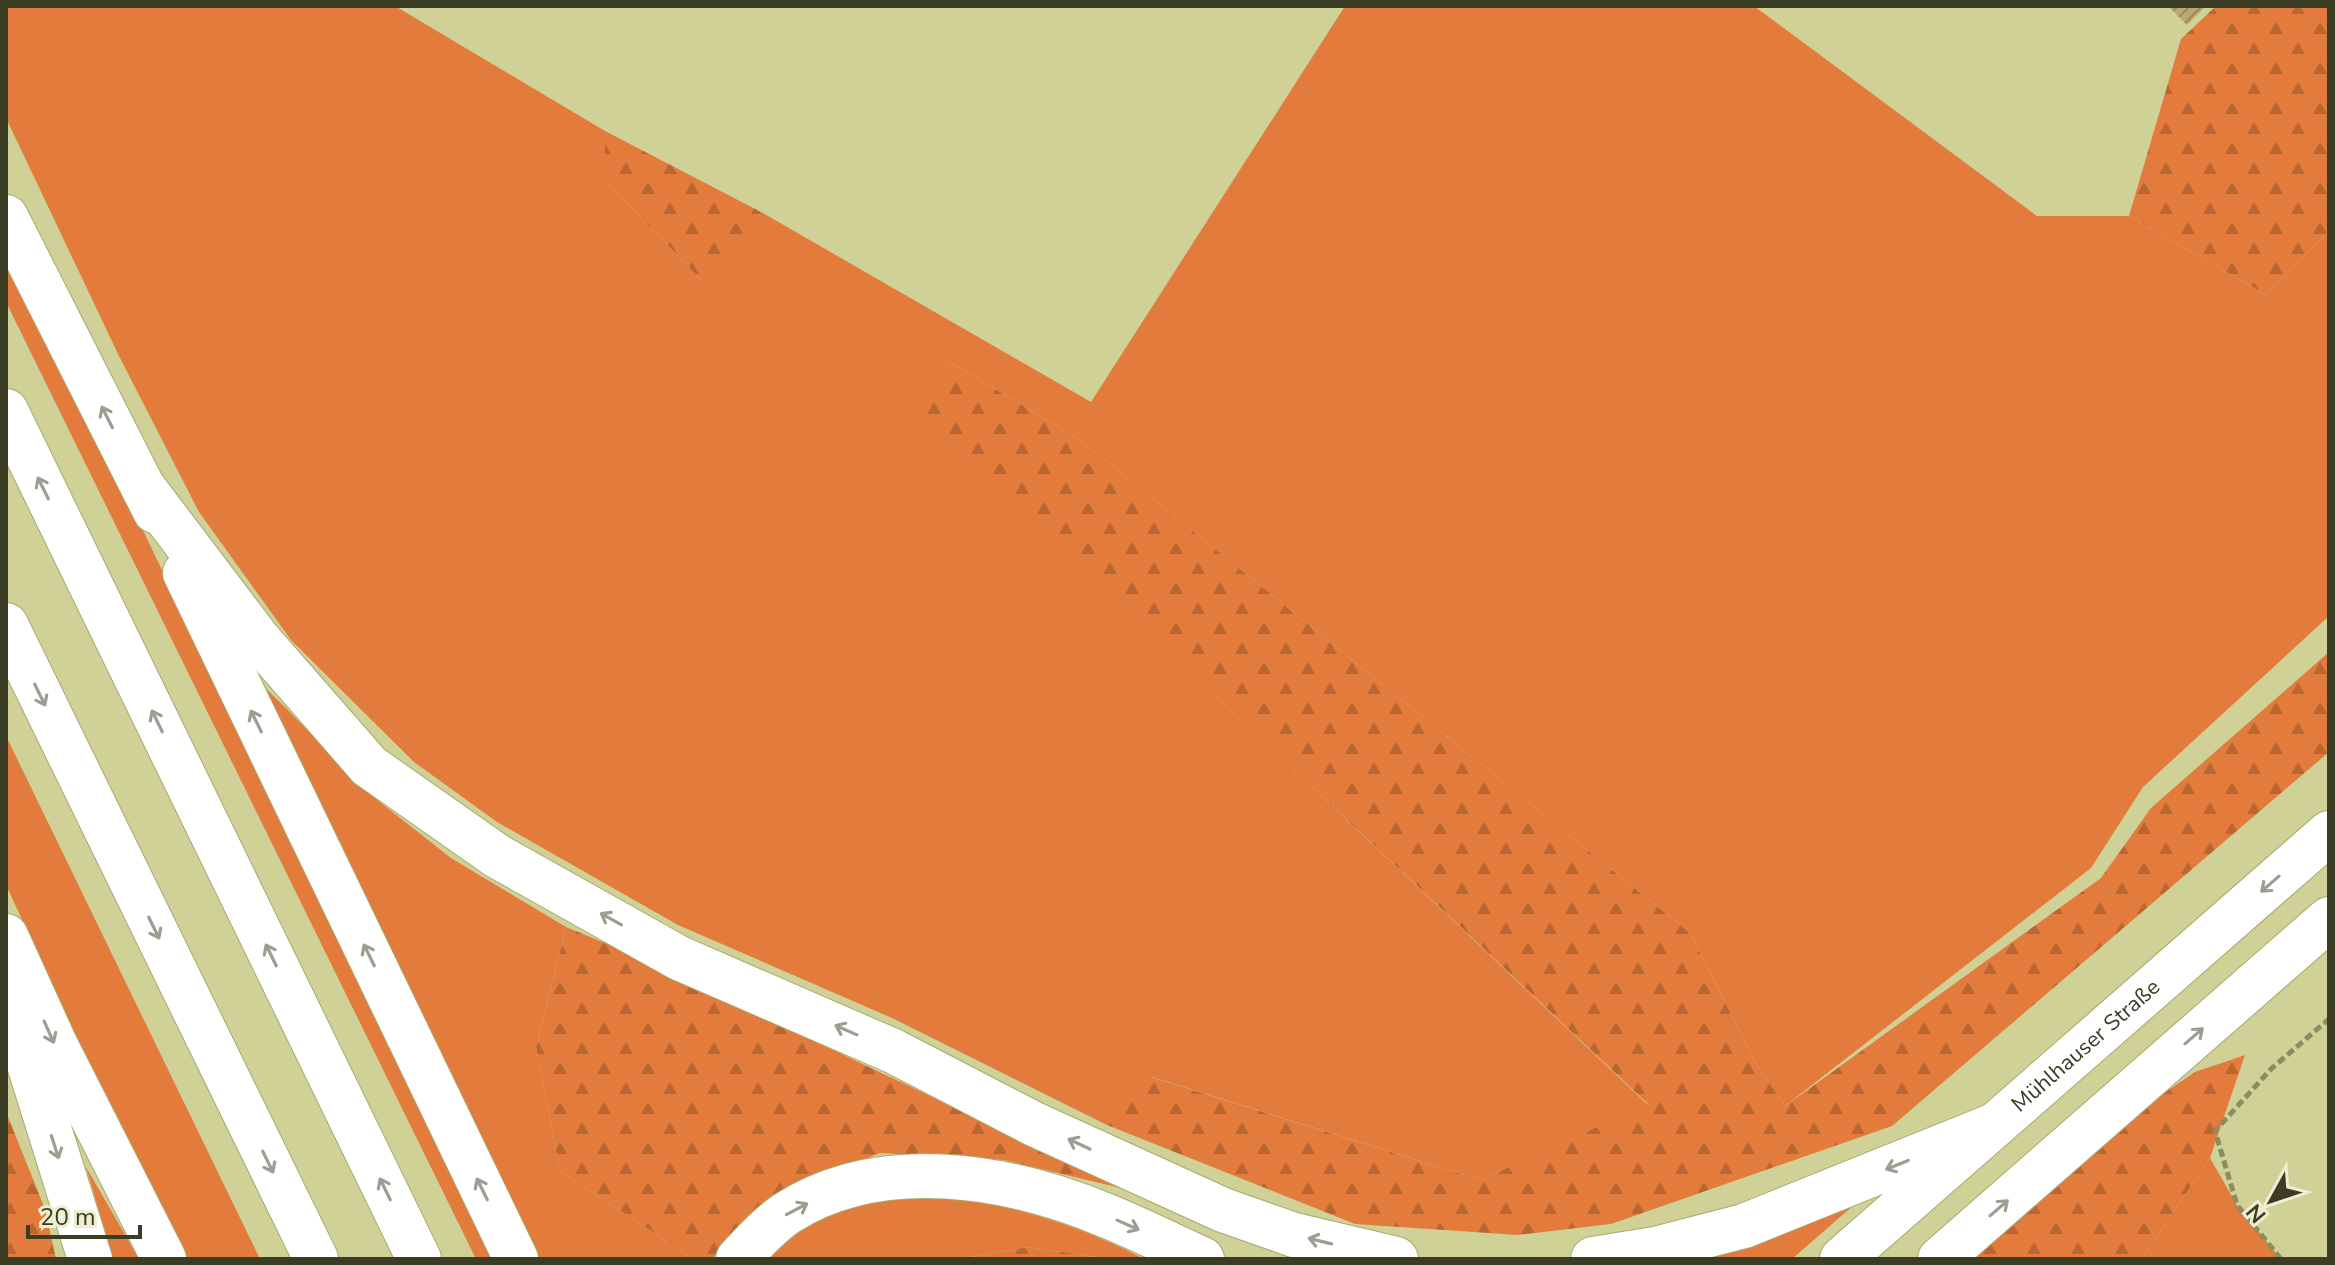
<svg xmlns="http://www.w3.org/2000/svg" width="2335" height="1265" font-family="'Nunito Sans',sans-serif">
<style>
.green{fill:#e37b3c}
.forest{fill:url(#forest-firs)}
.building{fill:url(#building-hatch)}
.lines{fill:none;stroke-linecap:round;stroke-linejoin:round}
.primary-casing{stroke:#a8a970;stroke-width:46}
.highway-casing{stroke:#a8a970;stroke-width:46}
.path{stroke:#8a8c61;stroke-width:5;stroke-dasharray:8 4;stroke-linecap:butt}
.primary{stroke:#fff;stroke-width:44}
.highway{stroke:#fff;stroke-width:44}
.oneway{stroke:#9d9e92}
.labels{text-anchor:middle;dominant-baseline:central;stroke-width:8;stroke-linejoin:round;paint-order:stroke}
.street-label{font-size:22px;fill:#3b3c24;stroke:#eeefd2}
</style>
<defs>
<pattern id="forest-firs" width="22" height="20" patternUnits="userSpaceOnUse" patternTransform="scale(2)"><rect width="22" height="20" fill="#e37b3c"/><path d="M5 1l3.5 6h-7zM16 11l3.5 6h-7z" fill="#b96632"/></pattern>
<pattern id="building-hatch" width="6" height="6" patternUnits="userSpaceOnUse" patternTransform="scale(2)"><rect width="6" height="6" fill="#bea871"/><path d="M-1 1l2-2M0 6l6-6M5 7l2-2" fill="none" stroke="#9c8a5d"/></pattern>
</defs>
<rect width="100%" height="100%" fill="#cfd196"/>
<!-- green -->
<g class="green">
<path d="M6,6H395L605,131V180L707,286L761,212L1091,402L1345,6H1754L2037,216H2129L2266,295L2329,231V616L2143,787L2091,868L1785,1106L1756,1063L1690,933L1079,439L948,361L920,416L1648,1105L1481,1180L1152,1077L1107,1125L892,1018L678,925L497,822L414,762L291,640L199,512L119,356L6,118Z"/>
<path d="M6,254L59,356L330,919L497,1259H476L6,302Z"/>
<path d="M237,661L286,708L367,792L451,858L566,927L536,1047L560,1171L693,1259H536Z"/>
<path d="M6,736L260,1259H180L6,885Z"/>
<path d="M2210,1158L2237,1205L2281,1259H2142Z"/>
<path d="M86,1167L139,1259H110L105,1231Z"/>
<path d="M937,1194C1012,1205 1078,1224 1144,1259H1110L1028,1247L960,1259H764L794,1230L838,1211L883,1196Z"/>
<path d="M1855,1204L1792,1259H1672Z"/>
</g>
<!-- forest -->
<g class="forest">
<path d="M2216,6H2329V231L2266,295L2129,216L2181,39Z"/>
<path d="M605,131L761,212L708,287L605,180Z"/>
<path d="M948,361L1079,439L1690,933L1756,1063L1785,1106L2101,878L2151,808L2329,652V752L1892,1126L1611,1224L1518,1235L1355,1224L1107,1125L1151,1077L1481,1180L1648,1104L919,416Z"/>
<path d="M566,927L617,948L1129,1190L1004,1160L880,1153L821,1177L733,1235L712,1259H693L560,1171L536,1047Z"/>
<path d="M2245,1055L2210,1158L2142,1259H1964L2101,1136L2195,1072Z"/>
<path d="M6,1112L45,1209L56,1259H6Z"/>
<path d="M1028,1247L1110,1259H960Z"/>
</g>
<!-- building -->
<path class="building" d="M2168,6H2206L2187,25Z"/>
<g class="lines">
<defs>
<g id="primary">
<path id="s1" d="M1842,1259L2329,833"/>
<path d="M1940,1259L2329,919"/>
</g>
<g id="highway">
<path d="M6,217L155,511"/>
<path d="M6,411L419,1259"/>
<path d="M143,487L259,640L369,766L497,856L679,958L893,1051L1034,1124L1223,1210L1294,1235L1396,1259"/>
<path d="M185,573L516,1259"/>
<path d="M6,625L316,1259"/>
<path d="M6,936L55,1044L164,1259"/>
<path d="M7,994L90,1259"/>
<path d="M738,1259C753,1243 769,1225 787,1213C881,1153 1010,1175 1107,1216C1139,1229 1171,1245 1202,1259"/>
<path d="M1593,1259L1655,1249L1744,1226L1995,1125"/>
</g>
</defs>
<!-- primary casing -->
<use href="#primary" class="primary-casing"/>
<!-- highway casing -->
<use href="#highway" class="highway-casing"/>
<!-- path -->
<path class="path" d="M2281,1259L2237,1205L2215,1131L2271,1069L2329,1019"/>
<!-- primary -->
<use href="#primary" class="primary"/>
<!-- highway -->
<use href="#highway" class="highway"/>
</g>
<!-- one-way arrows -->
<defs><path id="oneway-shaft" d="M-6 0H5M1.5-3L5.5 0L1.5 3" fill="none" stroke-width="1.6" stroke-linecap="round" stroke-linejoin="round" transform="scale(2)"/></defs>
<g class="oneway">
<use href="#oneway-shaft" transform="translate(107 417) rotate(-117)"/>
<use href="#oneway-shaft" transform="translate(43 488) rotate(-116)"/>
<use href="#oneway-shaft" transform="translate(40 695) rotate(64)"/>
<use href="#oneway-shaft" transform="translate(157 721) rotate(-116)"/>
<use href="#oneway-shaft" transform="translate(256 721) rotate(-116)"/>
<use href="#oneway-shaft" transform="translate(2270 884) rotate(139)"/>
<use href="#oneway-shaft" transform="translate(611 919) rotate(-151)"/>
<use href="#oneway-shaft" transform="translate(154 928) rotate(64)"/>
<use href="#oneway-shaft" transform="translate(271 955) rotate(-116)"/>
<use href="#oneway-shaft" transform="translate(369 955) rotate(-116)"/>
<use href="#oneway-shaft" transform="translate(846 1030) rotate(-156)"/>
<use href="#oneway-shaft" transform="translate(49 1032) rotate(66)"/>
<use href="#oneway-shaft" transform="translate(2194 1036) rotate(-41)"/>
<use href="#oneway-shaft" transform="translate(1079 1144) rotate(-155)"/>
<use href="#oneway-shaft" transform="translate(55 1147) rotate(72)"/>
<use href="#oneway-shaft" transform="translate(268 1162) rotate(64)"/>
<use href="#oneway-shaft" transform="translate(1897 1165) rotate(158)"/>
<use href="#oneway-shaft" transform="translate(385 1189) rotate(-116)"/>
<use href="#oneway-shaft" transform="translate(482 1189) rotate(-116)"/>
<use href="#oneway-shaft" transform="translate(1999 1208) rotate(-41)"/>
<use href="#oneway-shaft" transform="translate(797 1209) rotate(-28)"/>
<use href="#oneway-shaft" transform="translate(1128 1225) rotate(24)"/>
<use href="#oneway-shaft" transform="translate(1320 1241) rotate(-166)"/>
</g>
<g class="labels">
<!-- street labels -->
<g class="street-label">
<text stroke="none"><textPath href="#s1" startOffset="324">Mühlhauser Straße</textPath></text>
</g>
</g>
<!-- border -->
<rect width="2335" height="1265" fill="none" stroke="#3b3c24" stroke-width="16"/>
<!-- north arrow -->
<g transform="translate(2271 1201) rotate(230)" stroke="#eeefd2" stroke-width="6" paint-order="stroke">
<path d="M0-6L14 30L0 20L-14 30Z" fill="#3b3c24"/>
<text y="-12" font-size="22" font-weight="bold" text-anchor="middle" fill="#3b3c24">N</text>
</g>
<!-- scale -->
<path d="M28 1225v12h112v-12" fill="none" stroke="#3b3c24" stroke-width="4"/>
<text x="40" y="1225" font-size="24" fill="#3b3c24" stroke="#eeefd2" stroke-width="6" paint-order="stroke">20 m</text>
</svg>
